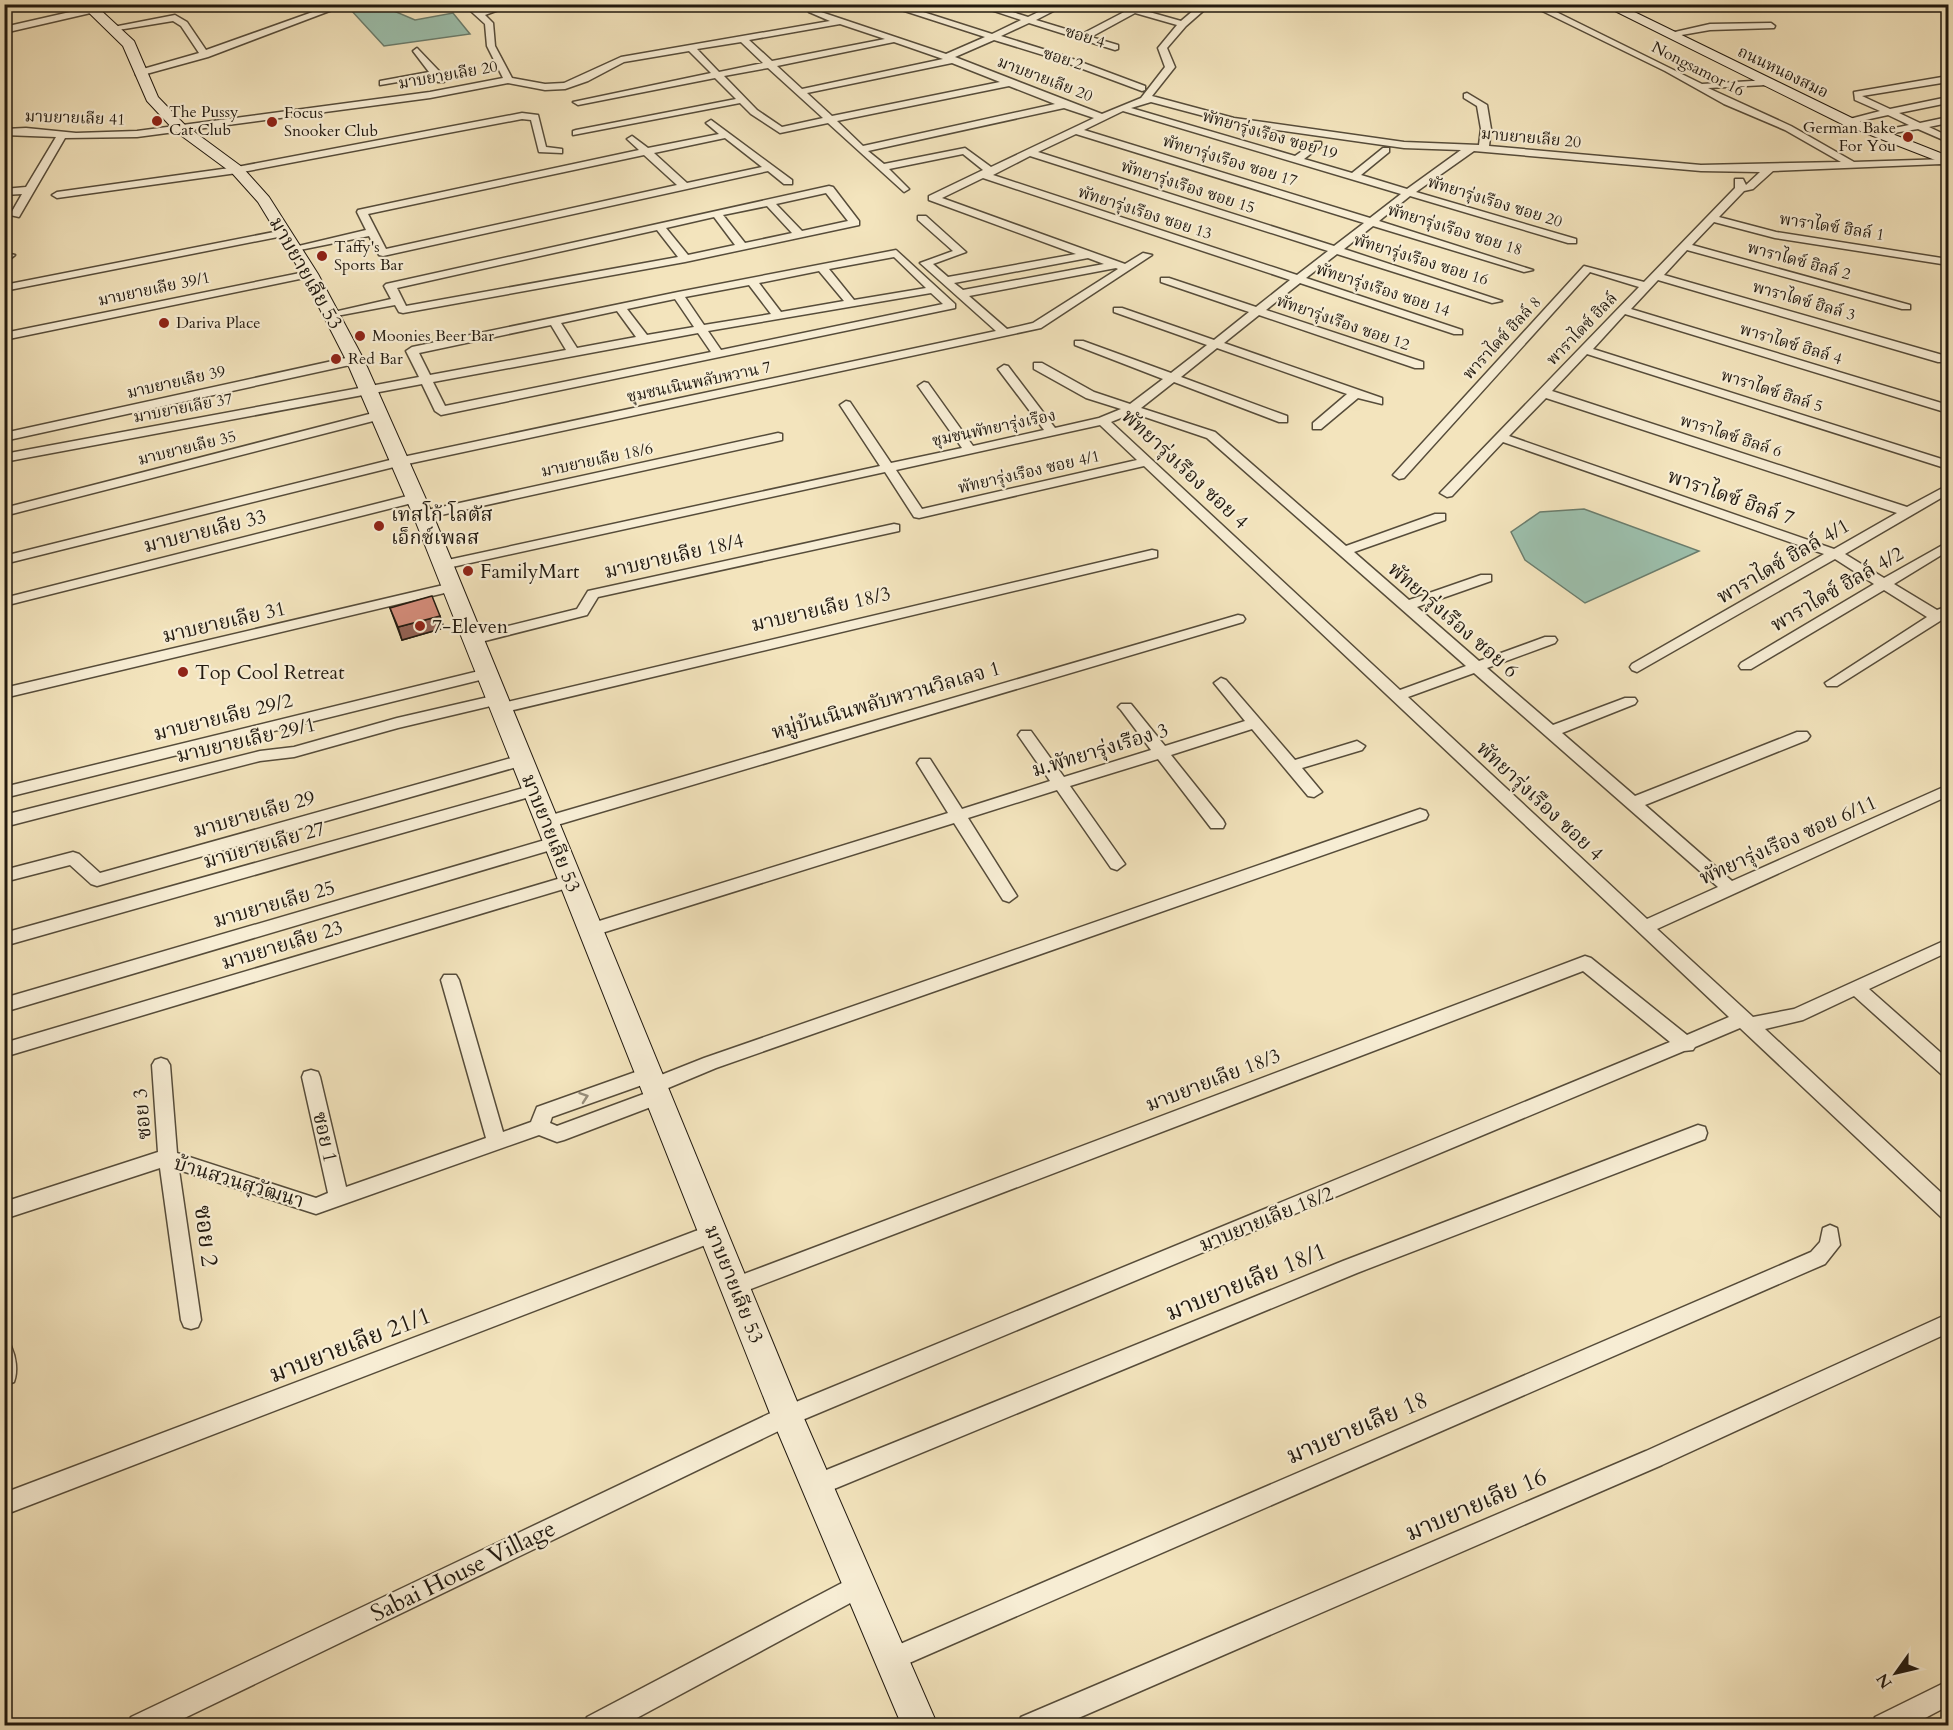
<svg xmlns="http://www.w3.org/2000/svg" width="1953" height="1730" font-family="Cardo,'Noto Serif Thai',serif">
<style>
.water{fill:#9cbfac;stroke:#6b7d6d;stroke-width:1.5}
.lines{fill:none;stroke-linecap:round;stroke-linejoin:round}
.street-casing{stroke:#564c3a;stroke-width:3}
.secondary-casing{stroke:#21190f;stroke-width:2}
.street{fill:#f7edd4;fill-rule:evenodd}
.secondary{fill:#f7edd4;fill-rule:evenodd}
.wall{fill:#b67869;stroke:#21190f;stroke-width:1.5}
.shaded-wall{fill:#946255;stroke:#21190f;stroke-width:1.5}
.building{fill:#d48c7a;stroke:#21190f;stroke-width:1.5}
.oneway{stroke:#978e7b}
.poi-dot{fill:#8f2418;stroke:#f7edd4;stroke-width:2}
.labels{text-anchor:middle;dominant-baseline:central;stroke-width:4.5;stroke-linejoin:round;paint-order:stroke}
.far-street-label{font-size:16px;fill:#21190f;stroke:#f7edd4}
.far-poi-label{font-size:16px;fill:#21190f;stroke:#f7edd4;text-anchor:start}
.street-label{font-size:20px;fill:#21190f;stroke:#f7edd4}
.poi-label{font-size:20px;fill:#21190f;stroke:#f7edd4;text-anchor:start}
.near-street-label{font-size:24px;fill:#21190f;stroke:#f7edd4}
</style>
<rect width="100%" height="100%" fill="#f3e4bd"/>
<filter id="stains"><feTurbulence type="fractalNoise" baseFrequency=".00333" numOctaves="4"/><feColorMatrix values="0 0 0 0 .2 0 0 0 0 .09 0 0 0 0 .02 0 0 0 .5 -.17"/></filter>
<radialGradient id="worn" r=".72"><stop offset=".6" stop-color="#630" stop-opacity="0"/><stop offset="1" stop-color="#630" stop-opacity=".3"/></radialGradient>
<!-- water -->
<g class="water">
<path d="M363,4L380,5L415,20L453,13L470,34L384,46L349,8Z"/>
<path d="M1584,509L1699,551L1585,603L1525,560L1511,532L1540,512Z"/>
</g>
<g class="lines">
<defs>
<g id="street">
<path d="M4,4H13L4,7Z"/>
<path d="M335,4H348L208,57L139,76L136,75V71L199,53L181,26L173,21L112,31L108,28L175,15L187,22L206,50Z"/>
<path d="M463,4H473L480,11L500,4H515L485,15L493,23L495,46L512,78L545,84L564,83L621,57L830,21L809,12L826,4H840L821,12L946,54L985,37L883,4H898L992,34L1021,20L973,4H987L1028,17L1055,4H1067L1036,20L1082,34L1126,11L1106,4H1121L1181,21L1201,4H1211L1186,26L1167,48L1175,67L1152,96L1234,118L1404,142L1479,145L1481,129L1477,106L1464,98V94L1467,93L1487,105L1491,129L1489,146L1701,165L1841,162L1785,130L1724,104L1665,71L1528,4H1540L1702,84L1769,80V84L1766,85L1708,88L1791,126L1854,162L1948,159V171L1941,164L1773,171L1753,189L1744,191L1719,217L1776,232L1948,259V265L1775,238L1714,222L1692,245L1910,305V309H1902L1687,250L1664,275L1946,356V362H1938L1658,280L1631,309L1948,405V413L1625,314L1593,349L1948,461V469L1587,354L1552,391L1907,507L1948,485V494L1845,554L1884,578L1948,542V551L1894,584L1937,610L1948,606V616L1837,686H1827L1825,683L1927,617L1884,590L1751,669H1741L1739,666L1741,663L1874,584L1835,559L1637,672L1632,670L1630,667L1632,664L1824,554L1503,442L1452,496L1447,497L1440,493L1639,287L1590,272L1404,478L1399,479L1393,475L1584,266L1644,282L1735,188V179H1743L1746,185L1760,172L1701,171L1474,151L1416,192L1576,239V243H1568L1410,196L1379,221L1533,270L1524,272L1373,226L1344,249L1502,301L1492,303L1337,254L1306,278L1462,330V334H1454L1300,283L1266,310L1423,362V368H1415L1259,315L1224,343L1382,398V404L1358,398L1321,429H1313V423L1347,394L1217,348L1181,377L1287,416V422H1279L1174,382L1141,408L1215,432L1346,546L1435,514H1445V520L1354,552L1409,600L1481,575H1491V581L1417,607L1479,661L1545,637H1555L1557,640L1555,643L1487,668L1553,725L1625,698H1635L1637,701L1635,704L1562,733L1635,796L1797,732H1807L1810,736L1807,740L1645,805L1732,881L1948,785V796L1657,929L1753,1017L1794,1009L1948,939V952L1869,989L1948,1059V1076L1941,1074L1854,996L1803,1020L1765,1029L1948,1199V1219L1941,1217L1740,1028L1695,1047L1693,1050L1684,1051L795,1423L168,1726H128L131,1717L779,1409L1670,1042L1583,971L735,1295L728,1292L725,1286L728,1280L1585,956L1591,958L1687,1035L1729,1017L1144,466L919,518L914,517L885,472L443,569L438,568V562L443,561L880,466L840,405L846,401L850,402L891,463L962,448L918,386L924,382L928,383L973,446L1044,430L998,369L1004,365L1008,366L1055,428L1099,418L1121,409L1086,398L1034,369V363H1042L1094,392L1130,404L1163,379L1075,345V341H1083L1171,373L1207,345L1114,312V308H1122L1214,340L1249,312L1161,282V278H1169L1256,307L1290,280L983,178L942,198L1125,264L1143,253L1152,255L1041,328L398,466L4,564V556L398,458L996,331L920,263L953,251L918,220V216H926L966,252L933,264L948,277L1076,254L929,200V196L983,170L963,154L889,169L909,189L904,192L828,123L780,133L751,114L740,103L573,135V131L576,130L736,99L715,78L578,105L573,102L711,73L689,51L624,62L588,81L565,89L545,90L508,83L430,98L137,137L65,138L19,217L10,215L22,194L4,195V189L26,187L56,137L4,135V129L26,128L76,133L137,131L430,92L503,78L487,46L485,24ZM1135,13L1177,25L1158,48L1165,67L1141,98L1102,114L955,57L994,40L1056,59L1142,91L1145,90V86L1062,55L1001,36L1029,23L1115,50L1118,49V45L1091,37ZM840,24L885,39L772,61L749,40ZM741,42L763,63L719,72L697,49ZM894,42L943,59L802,89L777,66ZM952,63L1000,82L832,116L807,93ZM768,68L823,118L782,127L757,110L724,76ZM1009,86L1055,104L863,146L837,121ZM1151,102L1234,124L1404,148L1461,150L1407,189L1361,175L1389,152V148H1383L1352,173L1304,159L1321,146V142H1315L1295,156L1131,108ZM1064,108L1094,118L991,167L965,148L884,164L868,151ZM1123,111L1401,194L1370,218L1084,130ZM1076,134L1364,223L1334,246L1038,152ZM1030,156L1328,251L1297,275L993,175ZM1088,258L1104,264L963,290L954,283ZM1116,268L1118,269L1033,323L1007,329L969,296ZM1546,398L1897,513L1834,549L1509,436ZM1133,413L1207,438L1466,666L1400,690L1111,422ZM1100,425L1137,460L922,509L896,470ZM1474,673L1718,887L1647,919L1408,697Z"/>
<path d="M92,7L95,8V12L4,33V27Z"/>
<path d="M1771,23L1775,26L1774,28L1710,30L1670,37L1666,34L1710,24Z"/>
<path d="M417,48L439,71L444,82H438L433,76L380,85V81L429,72L413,51Z"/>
<path d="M1948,76V82L1862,96L1890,109L1948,97V103L1899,113L1920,123L1948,117V123L1929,127L1948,136V142L1918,129L1875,136V132L1909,125L1888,115L1847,124L1842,121L1880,111L1855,100L1854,92Z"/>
<path d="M522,113L538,115L546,147L562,149V153L539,152L531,120L522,119L237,173L57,198L52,195L57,192L237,167Z"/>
<path d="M711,120L792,180V184H784L768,171L383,256L379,255L369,236L295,251L290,248L366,230L357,212L358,210L639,150L627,139L632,136L648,148L719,134L706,123ZM725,138L762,167L687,183L654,153ZM644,155L677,185L386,249L368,214Z"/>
<path d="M829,186L833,187L859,221V225L685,262L403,313L399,312L395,305L331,317L325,314L391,299L384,286L386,284ZM826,193L848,221L802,231L776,204ZM767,206L792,233L745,243L723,215ZM714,217L735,245L688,255L666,228ZM657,230L678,257L406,306L397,288Z"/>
<path d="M284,230L289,233L288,235L4,291V285Z"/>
<path d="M896,250L955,304V308L441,415L435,411L422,384L4,462V454L419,377L406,351L412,347L678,292ZM894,257L926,288L854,300L829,269ZM819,271L844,301L781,312L759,283ZM749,285L771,314L704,325L685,297ZM931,293L943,304L721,350L708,331ZM675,299L694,327L647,335L627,309ZM617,311L636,337L577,348L561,323ZM551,325L566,350L430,375L419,353ZM698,333L711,352L445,406L433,382Z"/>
<path d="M6,253L15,255L4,264V254Z"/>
<path d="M310,271L314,272V276L4,340V333Z"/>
<path d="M355,356L359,357V363L4,441V433Z"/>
<path d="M377,412L383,416L381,419L4,516V508Z"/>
<path d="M778,433L782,434V440L423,519L416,515L423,511Z"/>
<path d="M415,494L422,498L420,501L4,606V598Z"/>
<path d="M894,524L899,525V531L598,597L587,615L473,644L466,639L468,636L577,609L588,591Z"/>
<path d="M1152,550L1157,551V557L501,713L496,711L495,705L398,728L294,757L260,761L4,827V815L260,751L294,747L397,718L497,695L502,697L503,703Z"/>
<path d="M452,583L459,587L457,590L4,698V688Z"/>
<path d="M1238,615L1243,616L1245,619L1243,622L547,828L539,822L541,818Z"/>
<path d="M487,669L494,674L492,677L4,798V787Z"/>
<path d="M1221,678L1226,680L1295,760L1357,741L1365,746L1362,750L1302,768L1322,792L1314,797L1308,796L1252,729L1171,755L1223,820L1225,824L1223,828H1211L1158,759L1070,786L1125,864L1117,870L1111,868L1057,790L968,818L1017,896L1009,902L1003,900L954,823L589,937L583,936L580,931L583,926L948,813L917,763L920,759H930L962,809L1050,781L1018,735L1021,731H1031L1064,777L1151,750L1121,710L1118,707L1121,704H1131L1165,746L1245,721L1214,683Z"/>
<path d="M522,755L527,756L530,760L527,764L97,886L91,884L70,865L4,882V870L73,852L79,854L100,873Z"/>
<path d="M534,785L540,786L542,790L540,794L4,946V933Z"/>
<path d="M1420,809L1426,811L1428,815L1426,819L716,1068L661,1091L666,1097L664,1102L564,1140L557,1142L539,1135L316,1214L179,1170L201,1320L198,1327L191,1329L184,1327L181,1320L160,1168L4,1219V1202L158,1152L152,1065L155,1060L161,1058L167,1060L170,1065L177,1153L316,1198L328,1193L302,1077L304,1072L311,1070L318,1072L320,1077L346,1187L486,1138L441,980L444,975H456L459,980L503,1132L531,1122L537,1107L641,1070L648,1068L655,1070L656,1077L704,1058ZM645,1084L644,1086L649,1092L557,1126L550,1123L552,1117Z"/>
<path d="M555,837L563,843L561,847L4,1012V998Z"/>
<path d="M571,875L579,881L577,885L4,1057V1043Z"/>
<path d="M1698,1125L1705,1127L1707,1133L1705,1139L1357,1273L817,1496L809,1493L806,1485L809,1477L1343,1261Z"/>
<path d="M714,1224L721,1227L724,1233L721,1239L4,1515V1493Z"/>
<path d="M1830,1225L1837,1228L1840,1245L1825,1264L900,1667L892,1671L884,1667L880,1659L884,1651L1811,1252L1820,1242L1823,1228Z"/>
<path d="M1941,1317L1948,1319V1333L1662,1465L1060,1726H1018L1021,1717L1646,1451Z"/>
<path d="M4,1344L11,1346C16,1357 18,1371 14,1382L6,1385Z"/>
<path d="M859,1574L867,1578L871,1586L867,1594L622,1726H584L587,1717Z"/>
<path d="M1948,1681V1706L1910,1726H1872L1875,1717Z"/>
</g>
<g id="secondary">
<path d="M80,4H94L134,41L158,97L185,125L242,167L269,197L318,274L364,360L433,515L803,1416L938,1726H902L771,1416L413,515L346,360L302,274L258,202L232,173L175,131L147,101L123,46Z"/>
<path d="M1601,4H1618L1852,118L1948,156V165L1842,124Z"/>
</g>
</defs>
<!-- street casing -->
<use href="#street" class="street-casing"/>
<!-- secondary casing -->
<use href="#secondary" class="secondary-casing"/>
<!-- street -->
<use href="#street" class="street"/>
<!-- secondary -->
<use href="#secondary" class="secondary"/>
</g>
<!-- wall -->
<path class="wall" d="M390,608L444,628L402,640Z"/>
<!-- shaded-wall -->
<path class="shaded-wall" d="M440,616L444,628L402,640L398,627Z"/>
<!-- building -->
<path class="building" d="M432,596L440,616L398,627L390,608Z"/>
<!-- one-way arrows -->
<defs><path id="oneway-chevron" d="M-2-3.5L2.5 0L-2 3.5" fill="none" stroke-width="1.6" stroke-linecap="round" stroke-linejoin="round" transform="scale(1.5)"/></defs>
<use class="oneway" href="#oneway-chevron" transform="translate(584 1097) rotate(-19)"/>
<!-- markers -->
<g class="poi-dot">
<circle cx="157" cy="121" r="6"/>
<circle cx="272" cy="122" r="6"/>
<circle cx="1908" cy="137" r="6"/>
<circle cx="322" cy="256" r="6"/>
<circle cx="164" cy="323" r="6"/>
<circle cx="360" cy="336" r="6"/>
<circle cx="336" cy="359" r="6"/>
<circle cx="379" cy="526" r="6"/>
<circle cx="468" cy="571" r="6"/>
<circle cx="420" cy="626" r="6"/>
<circle cx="183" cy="672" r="6"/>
</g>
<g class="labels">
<!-- far-street labels -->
<g class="far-street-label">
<text transform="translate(1085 37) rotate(17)">ซอย 4</text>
<text transform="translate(1063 59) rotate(18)">ซอย 2</text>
<text transform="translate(1698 69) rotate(27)">Nongsamor 16</text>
<text transform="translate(1783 72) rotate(26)">ถนนหนองสมอ</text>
<text transform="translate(448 75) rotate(-10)">มาบยายเลีย 20</text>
<text transform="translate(1045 79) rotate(21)">มาบยายเลีย 20</text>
<text transform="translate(75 118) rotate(2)">มาบยายเลีย 41</text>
<text transform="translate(1270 135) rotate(16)">พัทยารุ่งเรือง ซอย 19</text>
<text transform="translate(1531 138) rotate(5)">มาบยายเลีย 20</text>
<text transform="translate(1230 161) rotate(17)">พัทยารุ่งเรือง ซอย 17</text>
<text transform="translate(1188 187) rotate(18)">พัทยารุ่งเรือง ซอย 15</text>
<text transform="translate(1495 202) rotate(17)">พัทยารุ่งเรือง ซอย 20</text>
<text transform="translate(1145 213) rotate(18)">พัทยารุ่งเรือง ซอย 13</text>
<text transform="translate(1832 227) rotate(9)">พาราไดซ์ ฮิลล์ 1</text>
<text transform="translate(1455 230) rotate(17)">พัทยารุ่งเรือง ซอย 18</text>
<text transform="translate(1421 260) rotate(17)">พัทยารุ่งเรือง ซอย 16</text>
<text transform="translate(1799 261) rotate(15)">พาราไดซ์ ฮิลล์ 2</text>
<text transform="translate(154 289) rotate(-12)">มาบยายเลีย 39/1</text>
<text transform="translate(1383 290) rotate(18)">พัทยารุ่งเรือง ซอย 14</text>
<text transform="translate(1804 301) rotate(16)">พาราไดซ์ ฮิลล์ 3</text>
<text transform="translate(1343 323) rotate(19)">พัทยารุ่งเรือง ซอย 12</text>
<text transform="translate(1582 329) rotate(-46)">พาราไดซ์ ฮิลล์</text>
<text transform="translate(1502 338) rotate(-47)">พาราไดซ์ ฮิลล์ 8</text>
<text transform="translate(1791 344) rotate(17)">พาราไดซ์ ฮิลล์ 4</text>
<text transform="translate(176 382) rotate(-13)">มาบยายเลีย 39</text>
<text transform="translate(699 382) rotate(-12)">ชุมชนเนินพลับหวาน 7</text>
<text transform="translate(1772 391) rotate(18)">พาราไดซ์ ฮิลล์ 5</text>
<text transform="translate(183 408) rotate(-11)">มาบยายเลีย 37</text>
<text transform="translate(994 428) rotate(-12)">ชุมชนพัทยารุ่งเรือง</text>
<text transform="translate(1731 436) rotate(18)">พาราไดซ์ ฮิลล์ 6</text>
<text transform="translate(187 448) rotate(-14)">มาบยายเลีย 35</text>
<text transform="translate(597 460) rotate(-12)">มาบยายเลีย 18/6</text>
<text transform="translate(1029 472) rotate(-13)">พัทยารุ่งเรือง ซอย 4/1</text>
</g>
<!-- far-poi labels -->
<g class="far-poi-label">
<text x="169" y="112">The Pussy<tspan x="169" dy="18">Cat Club</tspan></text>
<text x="284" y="113">Focus<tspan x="284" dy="18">Snooker Club</tspan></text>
<text x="1896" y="128" text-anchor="end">German Bake<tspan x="1896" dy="18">For You</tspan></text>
<text x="334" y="247">Taffy's<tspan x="334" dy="18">Sports Bar</tspan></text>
<text x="176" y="323">Dariva Place</text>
<text x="372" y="336">Moonies Beer Bar</text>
<text x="348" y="359">Red Bar</text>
</g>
<!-- street labels -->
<g class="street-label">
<text transform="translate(306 273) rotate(60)">มาบยายเลีย 53</text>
<text transform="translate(1185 469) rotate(43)">พัทยารุ่งเรือง ซอย 4</text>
<text transform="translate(1731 497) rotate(19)">พาราไดซ์ ฮิลล์ 7</text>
<text transform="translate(205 531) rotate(-14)">มาบยายเลีย 33</text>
<text transform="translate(674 556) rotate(-13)">มาบยายเลีย 18/4</text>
<text transform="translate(1783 561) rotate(-30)">พาราไดซ์ ฮิลล์ 4/1</text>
<text transform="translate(1837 589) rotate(-30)">พาราไดซ์ ฮิลล์ 4/2</text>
<text transform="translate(821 609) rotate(-13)">มาบยายเลีย 18/3</text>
<text transform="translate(1453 620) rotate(41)">พัทยารุ่งเรือง ซอย 6</text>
<text transform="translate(224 622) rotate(-13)">มาบยายเลีย 31</text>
<text transform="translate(886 700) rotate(-16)">หมู่บ้นเนินพลับหวานวิลเลจ 1</text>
<text transform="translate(223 717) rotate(-14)">มาบยายเลีย 29/2</text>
<text transform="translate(246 740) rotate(-13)">มาบยายเลีย 29/1</text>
<text transform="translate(1100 750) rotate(-17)">ม.พัทยารุ่งเรือง 3</text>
<text transform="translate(1540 801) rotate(43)">พัทยารุ่งเรือง ซอย 4</text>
<text transform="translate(254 814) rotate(-16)">มาบยายเลีย 29</text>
<text transform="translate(551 833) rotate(68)">มาบยายเลีย 53</text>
<text transform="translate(1788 840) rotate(-24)">พัทยารุ่งเรือง ซอย 6/11</text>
<text transform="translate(264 845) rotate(-16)">มาบยายเลีย 27</text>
<text transform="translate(274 904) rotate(-16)">มาบยายเลีย 25</text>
<text transform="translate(282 945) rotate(-17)">มาบยายเลีย 23</text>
<text transform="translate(1213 1080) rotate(-21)">มาบยายเลีย 18/3</text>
<text transform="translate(142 1114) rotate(-95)">ซอย 3</text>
<text transform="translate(325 1137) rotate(77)">ซอย 1</text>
<text transform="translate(239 1182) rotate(17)">บ้านสวนสุวัฒนา</text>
<text transform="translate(1266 1219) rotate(-22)">มาบยายเลีย 18/2</text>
<text transform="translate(734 1284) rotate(68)">มาบยายเลีย 53</text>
</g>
<!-- poi labels -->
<g class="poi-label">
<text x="391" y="514">เทสโก้ โลตัส<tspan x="391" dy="23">เอ็กซ์เพลส</tspan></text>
<text x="480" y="571">FamilyMart</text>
<text x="432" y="626">7-Eleven</text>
<text x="195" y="672">Top Cool Retreat</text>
</g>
<!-- near-street labels -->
<g class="near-street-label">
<text transform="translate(206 1236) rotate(83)">ซอย 2</text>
<text transform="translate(1246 1282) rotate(-22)">มาบยายเลีย 18/1</text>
<text transform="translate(350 1345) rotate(-21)">มาบยายเลีย 21/1</text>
<text transform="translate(1357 1428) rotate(-23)">มาบยายเลีย 18</text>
<text transform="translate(1476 1505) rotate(-23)">มาบยายเลีย 16</text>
<text transform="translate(463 1571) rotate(-26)">Sabai House Village</text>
</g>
</g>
<!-- margin -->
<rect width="1953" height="1730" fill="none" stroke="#f3e4bd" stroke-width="24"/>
<rect x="6" y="6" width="1941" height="1718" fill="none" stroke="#21190f" stroke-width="3"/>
<rect x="12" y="12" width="1929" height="1706" fill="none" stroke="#21190f" stroke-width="1.5"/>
<!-- north arrow -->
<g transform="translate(1896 1673) rotate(236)" stroke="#f7edd4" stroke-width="4.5" paint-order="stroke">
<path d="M0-4.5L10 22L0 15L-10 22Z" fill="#21190f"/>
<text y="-9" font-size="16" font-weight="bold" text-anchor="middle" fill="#21190f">N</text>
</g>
<rect width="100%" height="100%" filter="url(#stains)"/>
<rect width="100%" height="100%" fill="url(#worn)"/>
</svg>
